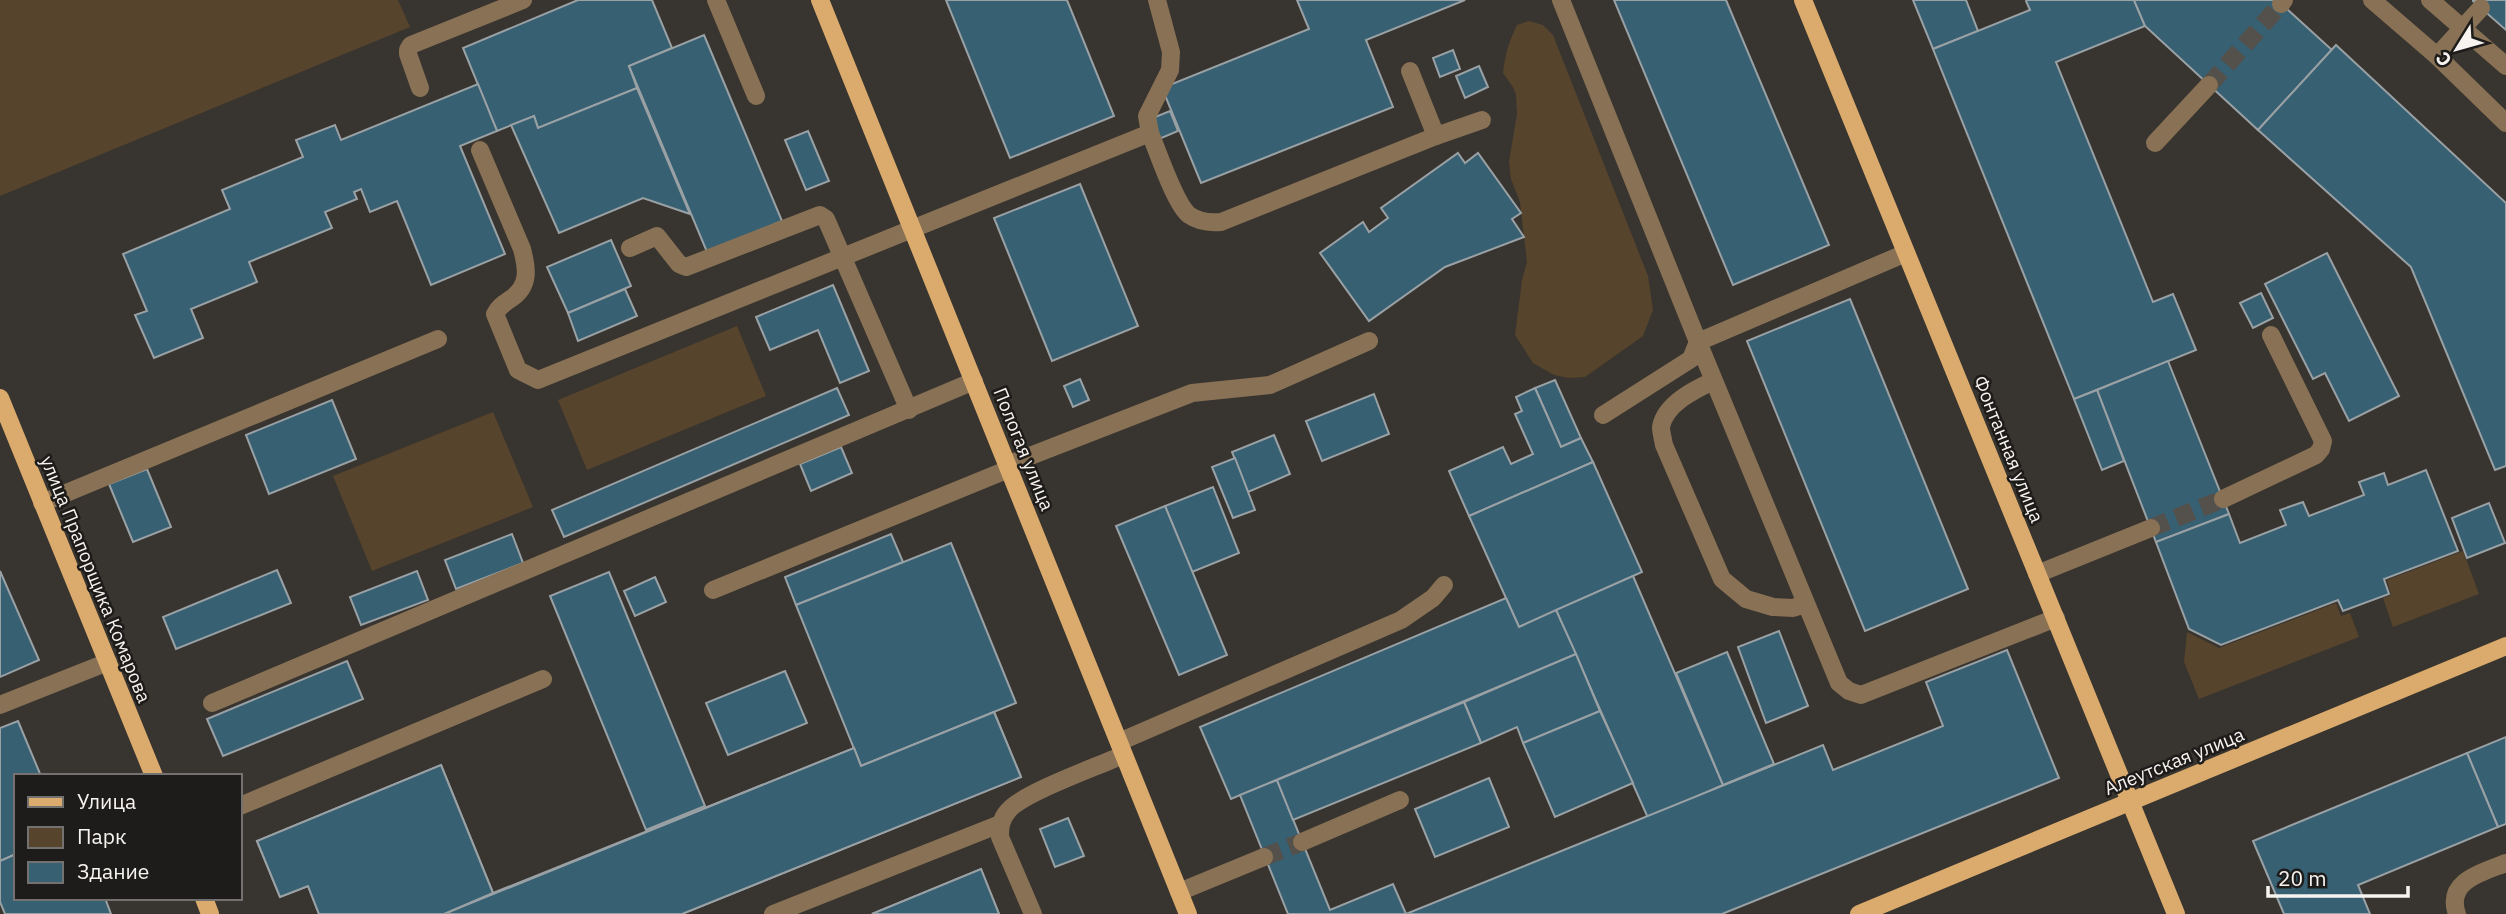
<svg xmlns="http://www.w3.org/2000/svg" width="2506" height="914" font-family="'IBM Plex Sans',sans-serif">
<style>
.green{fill:#57442c}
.building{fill:#376072;stroke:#9aa1a5;stroke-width:2}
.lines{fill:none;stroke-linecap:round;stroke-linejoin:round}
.minor-tunnel{stroke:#54514c;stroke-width:18;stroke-dasharray:18 9;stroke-linecap:butt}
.minor{stroke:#887154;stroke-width:18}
.major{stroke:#dbab6d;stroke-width:18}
.labels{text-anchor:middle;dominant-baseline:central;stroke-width:5;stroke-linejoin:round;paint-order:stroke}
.street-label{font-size:19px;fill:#f6f3f0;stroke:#1e1c1a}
</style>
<rect width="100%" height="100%" fill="#38342f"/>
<!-- green -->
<g class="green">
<path d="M0,0H398L410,27L0,196Z"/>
<path d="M1529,21L1543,25L1553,35L1648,276L1653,310L1643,336L1585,377L1569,378L1554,375L1533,363L1515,335L1522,280L1527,262L1520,202L1511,179L1509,162L1517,114L1516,95L1513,87L1503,73C1505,55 1509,41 1517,25Z"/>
<path d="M737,326L766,396L587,470L558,400Z"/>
<path d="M493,412L533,507L372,571L333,476Z"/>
<path d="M2463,551L2479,594L2393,627L2383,598L2391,595L2387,580Z"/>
<path d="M2336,603L2341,616L2350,613L2359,637L2199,699L2184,662L2187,632L2219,648Z"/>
</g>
<!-- building -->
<g class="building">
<path d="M578,0H652L672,48L629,66L637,88L538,128L534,116L497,131L463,48Z"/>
<path d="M946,0H1067L1114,116L1010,158Z"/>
<path d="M1297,0H1465L1366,40L1393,107L1201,183L1162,88L1309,29Z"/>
<path d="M1614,0H1726L1829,245L1733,285Z"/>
<path d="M1913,0H1966L1978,31L1933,49Z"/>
<path d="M2134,0L2145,26L2056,62L2153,302L2173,294L2196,350L2074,399L1933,49L2030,10L2026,1L2027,0Z"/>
<path d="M2134,0H2277L2332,50L2258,130L2145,26Z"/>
<path d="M2506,0V30L2473,1V0Z"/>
<path d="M704,35L782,221L707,252L629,66Z"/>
<path d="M2336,45L2506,203V466L2495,470L2411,267L2258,130Z"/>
<path d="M1453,50L1460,69L1440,77L1433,58Z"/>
<path d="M1479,66L1488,87L1465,98L1456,76Z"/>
<path d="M478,84L497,131L460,146L505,254L431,285L397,201L370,212L361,189L354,192L357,199L325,212L332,228L249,262L257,282L191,309L203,338L154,358L135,315L147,311L123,254L230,209L222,190L303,157L296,140L335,125L341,140Z"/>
<path d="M637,88L690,214L643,198L559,233L511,125L534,116L538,128Z"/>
<path d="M1170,111L1178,131L1159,139L1150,119Z"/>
<path d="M808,131L829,181L806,190L785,140Z"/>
<path d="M1458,153L1465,163L1478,153L1521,213L1512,219L1524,237L1445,267L1369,321L1320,253L1363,222L1369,232L1388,218L1381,208Z"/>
<path d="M1080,184L1138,326L1052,361L994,218Z"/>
<path d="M611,240L631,286L568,313L547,267Z"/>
<path d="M2327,253L2399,396L2349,421L2325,373L2313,379L2265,284Z"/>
<path d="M833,285L869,371L840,383L818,330L770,350L756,317Z"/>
<path d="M625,289L637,316L578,341L568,313Z"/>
<path d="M2261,293L2273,318L2253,328L2240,303Z"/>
<path d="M1850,299L1968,589L1865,631L1747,341Z"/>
<path d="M2168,361L2229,514L2156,542L2097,390Z"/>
<path d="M1080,379L1089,400L1073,407L1064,386Z"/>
<path d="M1555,380L1581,438L1561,447L1535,388Z"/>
<path d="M837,388L849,415L564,537L552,510Z"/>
<path d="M1535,388L1561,447L1581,438L1593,462L1469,516L1449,471L1503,447L1511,464L1533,454L1515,414L1522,411L1516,397Z"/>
<path d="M2097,390L2124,461L2102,470L2074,399Z"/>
<path d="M1374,394L1389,434L1322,461L1306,421Z"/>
<path d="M332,400L356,459L269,494L246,435Z"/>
<path d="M1274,435L1290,474L1248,492L1232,452Z"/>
<path d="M841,447L852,473L811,491L800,464Z"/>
<path d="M1235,458L1255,510L1233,518L1212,467Z"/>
<path d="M1593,462L1642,572L1519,627L1469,516Z"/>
<path d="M147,469L171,527L133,542L109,484Z"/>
<path d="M2426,470L2458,551L2384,579L2389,594L2343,611L2338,600L2221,645L2189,629L2156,542L2229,514L2240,543L2286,525L2280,510L2303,502L2309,516L2364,495L2359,482L2384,473L2388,485Z"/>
<path d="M1213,487L1239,553L1192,572L1165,506Z"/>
<path d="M2489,503L2505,543L2467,558L2452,518Z"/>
<path d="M1165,506L1227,655L1179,675L1116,526Z"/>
<path d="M512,534L523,563L456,589L445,560Z"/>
<path d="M891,534L903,562L796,605L785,577Z"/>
<path d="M951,543L1016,703L861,766L796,605Z"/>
<path d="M277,570L291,603L176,649L163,617Z"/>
<path d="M0,571L39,660L0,677Z"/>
<path d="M417,571L428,600L361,625L350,597Z"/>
<path d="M609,572L705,806L646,830L550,596Z"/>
<path d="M1633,576L1723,785L1648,818L1556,610Z"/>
<path d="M655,577L666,602L635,616L624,591Z"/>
<path d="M1506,598L1519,627L1556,610L1576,654L1231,799L1200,727Z"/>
<path d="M1779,631L1808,706L1766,723L1738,647Z"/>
<path d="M2007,650L2059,778L1722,914H1288L1240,795L1277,780L1330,910L1393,884L1406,914L1823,745L1833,770L1943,726L1926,682Z"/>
<path d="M1727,652L1774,764L1723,785L1676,673Z"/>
<path d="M1576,654L1600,711L1523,743L1517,727L1481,743L1464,702Z"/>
<path d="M347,661L363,699L223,756L207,719Z"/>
<path d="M785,671L807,723L728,755L706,703Z"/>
<path d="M1464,702L1481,743L1293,820L1277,780Z"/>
<path d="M1600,711L1633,783L1555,817L1523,743Z"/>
<path d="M994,712L1021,777L682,914H319L308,886L280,897L257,841L441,765L493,893L854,748L861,766Z"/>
<path d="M994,712L1021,777L682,914H444L854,748L861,766Z"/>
<path d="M18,721L41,776H16V854L0,861V728Z"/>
<path d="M2506,737V824L2498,827L2467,753Z"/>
<path d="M2467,753L2498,827L2358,885L2370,914H2284L2253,841Z"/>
<path d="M441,765L493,893L444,914H319L308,886L280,897L257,841Z"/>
<path d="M1489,778L1509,827L1435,857L1415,809Z"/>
<path d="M1068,818L1084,856L1055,867L1040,829Z"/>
<path d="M16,854V898H105L111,914H5L0,902V861Z"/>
<path d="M981,869L999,914H872Z"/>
<path d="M981,869L999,914H872Z"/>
</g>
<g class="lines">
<!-- minor-tunnel -->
<g class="minor-tunnel">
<path d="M2209,85L2281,4"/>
<path d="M2151,528L2223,499"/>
<path d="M1264,857L1302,842"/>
</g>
<!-- minor -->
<g class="minor">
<path d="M716,0L756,96"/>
<path d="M1561,0L1698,342L1906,253"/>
<path d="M2372,0L2437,56L2506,123"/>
<path d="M2430,0L2506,66"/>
<path d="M2281,4L2284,0"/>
<path d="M2437,56L2481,8"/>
<path d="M420,88L408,54V50L411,45L523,0"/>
<path d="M1150,133C1158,152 1175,204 1189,215C1199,222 1210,223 1221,222L1436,136L1410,71"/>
<path d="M1436,136L1482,120"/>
<path d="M2155,143L2209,85"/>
<path d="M480,150L522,249C527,268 530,285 512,298C505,303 499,306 495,314L518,370L538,380L1150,133L1147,116L1170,70L1171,52L1157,0"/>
<path d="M630,248L657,236L679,264L686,267L820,215L826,219L909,410"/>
<path d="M1698,342L1839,683L1849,691L1861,695L2056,618"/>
<path d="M1713,381C1694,390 1665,404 1661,427C1661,432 1663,439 1664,445L1722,579L1746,599L1773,607L1793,608L1805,604"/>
<path d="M1603,415L1691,359L1698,342"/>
<path d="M1007,465L1192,393L1270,385L1369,341"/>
<path d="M2223,499L2316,455L2321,449L2323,441L2271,335"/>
<path d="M42,503L438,339"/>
<path d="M2037,574L2151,528"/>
<path d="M713,590L1009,469"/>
<path d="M212,703L974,381"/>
<path d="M0,705L108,662"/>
<path d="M1119,742L1401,620L1433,598L1444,585"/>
<path d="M240,806L543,679"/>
<path d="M1302,842L1400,800"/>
<path d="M1179,892L1264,857"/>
<path d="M773,914L1000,824"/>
<path d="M1033,914L1000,837C1000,827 1001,819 1008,811C1022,793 1099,766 1123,755"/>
<path d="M2457,914C2445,881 2483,872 2506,863"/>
</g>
<!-- major -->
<g class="major">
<path d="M820,0L1188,914"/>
<path d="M1803,0L2176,914"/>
<path d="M0,398L154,776"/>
<path d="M204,898L210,914"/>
<path d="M1859,914L2506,646"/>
</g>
</g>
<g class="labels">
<!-- street labels -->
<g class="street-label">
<text transform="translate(1024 449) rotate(68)">Пологая улица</text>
<text transform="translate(2009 449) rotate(68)">Фонтанная улица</text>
<text transform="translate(96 579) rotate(68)">улица Прапорщика Комарова</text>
<text transform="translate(2174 761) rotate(-22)">Алеутская улица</text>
</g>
</g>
<!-- legend -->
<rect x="14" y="774" width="228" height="126" fill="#1e1c1a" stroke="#747270" stroke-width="2"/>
<rect x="28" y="797" width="35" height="10" fill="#dbab6d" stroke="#747270" stroke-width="2"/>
<text x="77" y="809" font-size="21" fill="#f6f3f0">Улица</text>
<rect x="28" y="827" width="35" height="21" fill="#57442c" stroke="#747270" stroke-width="2"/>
<text x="77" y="844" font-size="21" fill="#f6f3f0">Парк</text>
<rect x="28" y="862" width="35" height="21" fill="#376072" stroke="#747270" stroke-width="2"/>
<text x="77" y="879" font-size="21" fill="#f6f3f0">Здание</text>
<!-- north arrow -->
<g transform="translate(2457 49) rotate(233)" stroke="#1e1c1a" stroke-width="5" paint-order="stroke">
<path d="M0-5L12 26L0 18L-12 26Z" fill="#f6f3f0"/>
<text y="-10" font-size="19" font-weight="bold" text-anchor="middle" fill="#f6f3f0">С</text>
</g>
<!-- scale -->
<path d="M2268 886v10h140v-10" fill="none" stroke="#f6f3f0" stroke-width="3.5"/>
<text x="2278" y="886" font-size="21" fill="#f6f3f0" stroke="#1e1c1a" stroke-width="5" paint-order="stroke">20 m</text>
</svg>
